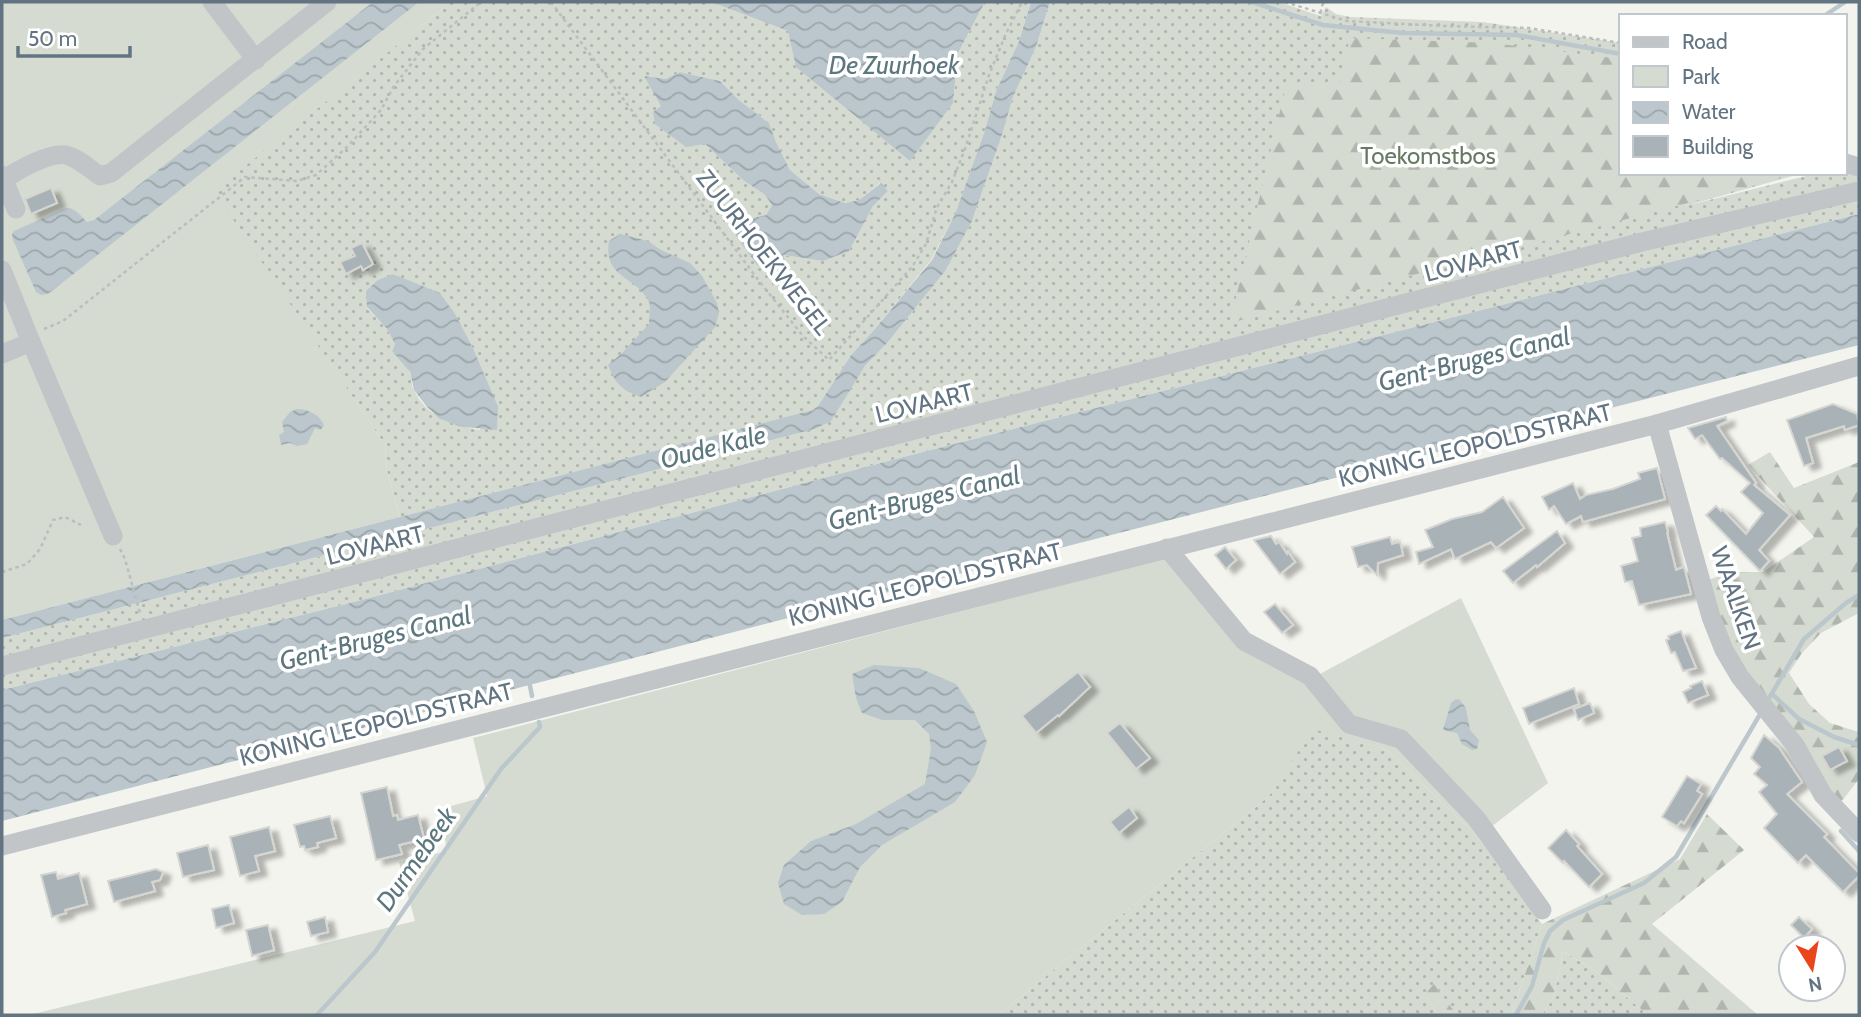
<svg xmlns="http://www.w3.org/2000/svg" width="1861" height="1017" font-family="Cabin,sans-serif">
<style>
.grass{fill:url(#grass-dots);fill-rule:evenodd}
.forest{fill:url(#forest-firs)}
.park{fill:#d5dbd0}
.water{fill:url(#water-waves)}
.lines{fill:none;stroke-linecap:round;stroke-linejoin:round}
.stream{stroke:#bbc7cc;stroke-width:4.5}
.building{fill:#a9b2b6;stroke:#d5d5d2;stroke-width:2;filter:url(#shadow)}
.path{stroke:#bbbdbf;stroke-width:2.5;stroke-dasharray:3.5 3.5;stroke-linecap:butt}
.minor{stroke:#c1c5c8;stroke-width:19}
.labels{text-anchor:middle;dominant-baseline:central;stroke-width:7;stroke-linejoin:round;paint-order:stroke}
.park-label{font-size:24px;fill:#667961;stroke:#fff}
.street-label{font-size:24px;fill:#627482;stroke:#fff}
.water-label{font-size:26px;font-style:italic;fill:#5d777f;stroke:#fff}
</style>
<defs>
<pattern id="grass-dots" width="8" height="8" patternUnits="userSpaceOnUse" patternTransform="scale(1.75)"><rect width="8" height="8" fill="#d5dbd0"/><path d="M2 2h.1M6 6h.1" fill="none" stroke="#b0b6ae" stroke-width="1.8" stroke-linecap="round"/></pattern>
<pattern id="forest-firs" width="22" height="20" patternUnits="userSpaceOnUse" patternTransform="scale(1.75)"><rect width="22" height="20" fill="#d5dbd0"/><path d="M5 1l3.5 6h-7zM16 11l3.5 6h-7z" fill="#b0b6ae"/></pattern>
<pattern id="water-waves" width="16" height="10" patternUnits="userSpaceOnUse" patternTransform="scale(1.75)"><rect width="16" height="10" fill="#bbc7cc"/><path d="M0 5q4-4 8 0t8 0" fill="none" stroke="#9ba6ab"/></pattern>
<filter id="shadow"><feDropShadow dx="8" dy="4.5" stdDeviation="2" flood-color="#0004"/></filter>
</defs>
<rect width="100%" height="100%" fill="#f4f4ef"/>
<!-- grass -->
<g class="grass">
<path d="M451,2H711L788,31L953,103L958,53L985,2H1031L1019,41L996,91L985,130L955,214L931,260L874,330L851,355L817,408L808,412L400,517L387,471L385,445L213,191ZM680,72L720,81L739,100L769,123L776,142L790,170L819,194L845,203L859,200L880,183L888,191L873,206L861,226L823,261L783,255L735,218L748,219L766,215L772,205L764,194L744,181L705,144L653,112L661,106L665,79ZM393,274L413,283L473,348L498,406L479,430C452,425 427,417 414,390C411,385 412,378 410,373C407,365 398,358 392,351L395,344L387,329L367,308Z"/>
<path d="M1050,2H1279L1321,16L1326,7L1336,14L1350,17L1483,22L1621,43V173H1803L1685,206L1818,173H1845V163L1859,167V214L911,455L350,603L2,690V638L815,429L828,422L865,366L888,342L946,270L972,221L1002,135L1013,97L1036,47Z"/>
<path d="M1313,728L1387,750L1477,836L1542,924L1511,1015H1458L1425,994L1438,1015H998L1269,796Z"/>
<path d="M1563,951L1597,972L1648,1015H1542L1554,996Z"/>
</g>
<!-- forest -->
<g class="forest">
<path d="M1350,38L1493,43L1621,59V173H1802L1230,323L1287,81L1338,86Z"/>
<path d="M1770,452L1794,488L1859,462V613L1821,633L1802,653L1789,673L1809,704L1830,723L1859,732V779L1838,806L1737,667L1706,581L1729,572H1763L1814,537L1748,465Z"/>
<path d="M1707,814L1744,850L1652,924L1758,1015H1648L1597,972L1563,951L1554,996L1542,1015H1511L1542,924L1680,859Z"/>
<path d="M1434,984L1456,1014L1458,1015H1438L1425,994Z"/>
</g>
<!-- park -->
<g class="park">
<path d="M2,2H451L214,191L385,445L387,471L400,517L2,620Z"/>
<path d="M1166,558L1243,650L1305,682L1461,598L1548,783L1478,837L1387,750L1313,729L1269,796L998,1015H29L415,921L399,862L448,851L437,810L487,796L473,738Z"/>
</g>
<!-- water -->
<g class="water">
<path d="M373,2H419L48,294L41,295L36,292L13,240L12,234L14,231L66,208C75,207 81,216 87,222L94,220Z"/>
<path d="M711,2H985L958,53L953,103L910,161L796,67L788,31Z"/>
<path d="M1031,2H1050L1036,47L1013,97L1002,135L972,221L946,270L888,342L865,366L831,421L815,429L2,638V620L813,410L818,406L851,355L874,330L932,260L955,214L985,130L996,91L1019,41Z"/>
<path d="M680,72L720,81L739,100L769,123L776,142L790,170L819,194L845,203L859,200L881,183L888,191L873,206L849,251L823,261L783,255L789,270L783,274L757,265L736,236L734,218L748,219L766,215L772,205L764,194L744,181L705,144L686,147L655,124L653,112L661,106L644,76L665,79Z"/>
<path d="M1859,214V345L1052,550L2,821V690L350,603L911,455Z"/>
<path d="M620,234L648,241L661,250L690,263L702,276L717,303L719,314L715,327L665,382L641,397C621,389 616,385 608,365L622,353L649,324C649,317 651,308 649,302C636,275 603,279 609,241Z"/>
<path d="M393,274L440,293L455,314L473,348L498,406L497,430L462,427L440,419L427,407L414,390L410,372L392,351L395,344L387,329L367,307L366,291L378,280Z"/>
<path d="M297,409C308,409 321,415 324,426L320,430L315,428L307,444L297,446L290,443L281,445L279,435L284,432L282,422L290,412Z"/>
<path d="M874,665L919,668L956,684L974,711L987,742L975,775L955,802L882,845L860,867L842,902L824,914L802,915L784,904L778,883L784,865L811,841L856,824L925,784L931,749L929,734L915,720H882L862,713L856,698L852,674Z"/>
<path d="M1456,699L1460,700L1466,708L1470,730L1479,740L1477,749L1472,750L1462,744L1457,733L1443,730L1451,703Z"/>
</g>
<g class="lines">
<!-- stream -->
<g class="stream">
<path d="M1252,2L1323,25L1403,33L1517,35L1621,54"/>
<path d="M1824,16L1845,2"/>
<path d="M529,681L532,696"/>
<path d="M1772,694L1799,719L1834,737L1859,745"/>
<path d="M1768,700L1804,639L1846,603L1859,595"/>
<path d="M1841,831L1859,851"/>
<path d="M317,1015L375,952L501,769L540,727L539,722"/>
<path d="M1516,1015L1532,986L1544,943L1550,931L1563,920L1644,883L1676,857L1759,716"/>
</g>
</g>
<!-- building -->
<g class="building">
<path d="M51,188L57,203L31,214L25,199Z"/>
<path d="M362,243L373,264L363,270L361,266L346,274L340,262L355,256L351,248Z"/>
<path d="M1833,404L1857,414L1859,425L1845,430L1844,426L1806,438L1813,463L1804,466L1787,420Z"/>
<path d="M1726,417L1727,421L1717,426L1756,483L1754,485L1790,515L1759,550L1769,561L1760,571L1706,515L1716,506L1721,511L1722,509L1746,534L1763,513L1741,492L1750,483L1722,458L1720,459L1702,435L1695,439L1688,428Z"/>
<path d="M1657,468L1665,499L1583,522L1581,516L1566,524L1554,506L1549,510L1542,497L1573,483L1580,499L1586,495L1613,489L1640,479L1638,473Z"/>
<path d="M1503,497L1524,528L1496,548L1491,542L1455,559L1451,549L1419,564L1416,552L1433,547L1425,530L1452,519L1482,512Z"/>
<path d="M1665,522L1668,532L1667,533L1676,570L1684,567L1691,594L1639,605L1632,581L1625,582L1621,566L1638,561L1632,538L1641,536L1640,528Z"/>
<path d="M1557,531L1565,543L1537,567L1536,565L1513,583L1503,571Z"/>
<path d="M1271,536L1276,544L1279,542L1287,554L1288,552L1295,562L1280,574L1254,540Z"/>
<path d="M1390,537L1392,544L1400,542L1403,555L1378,563L1377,575L1367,565L1358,567L1352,547Z"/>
<path d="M1225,547L1236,560L1226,569L1215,555Z"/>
<path d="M1729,575L1741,600L1730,605L1719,579Z"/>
<path d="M1275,604L1293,625L1282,633L1264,612Z"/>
<path d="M1681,631L1696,668L1683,671L1675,652L1671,653L1666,640L1669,639L1668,636Z"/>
<path d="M1078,672L1090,687L1059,716L1058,715L1036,733L1022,716Z"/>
<path d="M1702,681L1708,695L1688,703L1683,692L1691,688L1690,686Z"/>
<path d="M1574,688L1579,704L1529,724L1523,708Z"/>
<path d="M1590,703L1594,713L1578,720L1574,709Z"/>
<path d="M1120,723L1150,758L1136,769L1107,733Z"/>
<path d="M1764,735L1779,748L1802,782L1787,794L1827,834L1824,837L1859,873V876L1843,892L1806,855L1798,863L1764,828L1777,814L1759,792L1767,785L1754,774L1760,767L1751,758Z"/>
<path d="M1839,747L1847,761L1830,770L1822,756Z"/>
<path d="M1687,776L1701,784L1697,791L1702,794L1684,823L1681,821L1677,826L1662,817Z"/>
<path d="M387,787L393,816L397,815L398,820L418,815L424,839L399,845L402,854L376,860L361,793Z"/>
<path d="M1129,807L1137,818L1119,833L1110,822Z"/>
<path d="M330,816L336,838L317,843L318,847L305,850L304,846L300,847L294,825Z"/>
<path d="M269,827L275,851L255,856L259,871L240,876L230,837Z"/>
<path d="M1566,830L1579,844L1577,846L1602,874L1589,887L1564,861L1563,863L1548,848Z"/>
<path d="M208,845L214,870L183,877L177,853Z"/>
<path d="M156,869L163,872L160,880L152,882L155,891L114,902L108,881Z"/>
<path d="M56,872L58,879L79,873L87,904L65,910L66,913L52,917L41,875Z"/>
<path d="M229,905L234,923L216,928L212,909Z"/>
<path d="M325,917L328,932L311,936L307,922Z"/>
<path d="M1799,917L1812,929L1804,938L1791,925Z"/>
<path d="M268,925L274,950L252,956L246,930Z"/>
</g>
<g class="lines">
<!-- path -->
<g class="path">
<path d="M551,2L759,281L803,336L829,360L912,267L926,244L937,207L952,182L965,149L989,75L1005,36L1022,2"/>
<path d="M1285,2L1347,21L1444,26L1529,28L1621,43"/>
<path d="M1321,13V8L1324,2"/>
<path d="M44,329L63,321L245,177L297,181L316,175L347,147L381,110L394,86L423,49L481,2"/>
<path d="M120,549L125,559L140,613"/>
<path d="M2,572L27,564L40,549L53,520L65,517L81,525"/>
</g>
<!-- minor -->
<g class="minor">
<path d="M212,2L256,60"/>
<path d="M1845,163L1859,167"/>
<path d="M2,175L16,209"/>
<path d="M4,180C17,170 50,152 66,155C78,158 90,169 100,176L111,173L327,2"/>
<path d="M2,270L31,342"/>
<path d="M2,354L31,342L113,536"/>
<path d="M1657,424L1711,617L1724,650L1740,677L1795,745L1823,795L1859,833"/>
<path d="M1167,548L1244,641L1310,676L1349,724L1401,739L1476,818L1542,910"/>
<path d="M2,666L1642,242L1859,191"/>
<path d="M2,846L1657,424L1859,366"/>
</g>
</g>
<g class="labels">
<!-- park labels -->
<g class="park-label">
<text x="1428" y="155">Toekomstbos</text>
</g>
<!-- street labels -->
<g class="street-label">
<text transform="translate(764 252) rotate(52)">ZUURHOEKWEGEL</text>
<text transform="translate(1473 261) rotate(-15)">LOVAART</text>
<text transform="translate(924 403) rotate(-14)">LOVAART</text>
<text transform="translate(1475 445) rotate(-14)">KONING LEOPOLDSTRAAT</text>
<text transform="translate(375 545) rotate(-14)">LOVAART</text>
<text transform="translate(925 584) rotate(-14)">KONING LEOPOLDSTRAAT</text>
<text transform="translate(1736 598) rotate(71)">WAALKEN</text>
<text transform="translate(376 724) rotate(-14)">KONING LEOPOLDSTRAAT</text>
</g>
<!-- water labels -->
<g class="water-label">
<text x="894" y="65">De Zuurhoek</text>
<text transform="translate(1474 359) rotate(-14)">Gent-Bruges Canal</text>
<text transform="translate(713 447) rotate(-14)">Oude Kale</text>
<text transform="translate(924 498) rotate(-14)">Gent-Bruges Canal</text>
<text transform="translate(375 638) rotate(-14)">Gent-Bruges Canal</text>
<text transform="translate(416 859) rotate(-55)">Durmebeek</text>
</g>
</g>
<!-- border -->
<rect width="1861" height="1017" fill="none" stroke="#627482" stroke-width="7"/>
<!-- legend -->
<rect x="1619" y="14" width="228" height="161" fill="#ffffff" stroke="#c0c7cd" stroke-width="2"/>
<rect x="1633" y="37" width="35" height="10" fill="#c1c5c8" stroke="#c0c7cd" stroke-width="2"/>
<text x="1682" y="49" font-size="21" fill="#627482">Road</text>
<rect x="1633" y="66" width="35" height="21" fill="#d5dbd0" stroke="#c0c7cd" stroke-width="2"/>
<text x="1682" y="84" font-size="21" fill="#627482">Park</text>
<rect x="1633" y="102" width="35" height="21" fill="url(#water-waves)" stroke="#c0c7cd" stroke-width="2"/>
<text x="1682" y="119" font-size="21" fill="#627482">Water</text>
<rect x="1633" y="136" width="35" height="21" fill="#a9b2b6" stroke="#c0c7cd" stroke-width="2"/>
<text x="1682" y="154" font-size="21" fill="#627482">Building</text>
<!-- north arrow -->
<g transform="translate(1812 968) rotate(169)"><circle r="33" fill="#ffffff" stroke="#c0c7cd" stroke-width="2"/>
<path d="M0-5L12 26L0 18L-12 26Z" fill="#e9441a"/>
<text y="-10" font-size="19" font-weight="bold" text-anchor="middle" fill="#627482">N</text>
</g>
<!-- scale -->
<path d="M18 46v10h112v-10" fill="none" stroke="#627482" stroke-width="3.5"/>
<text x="28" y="46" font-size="21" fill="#627482" stroke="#ffffff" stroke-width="5" paint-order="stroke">50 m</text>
</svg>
